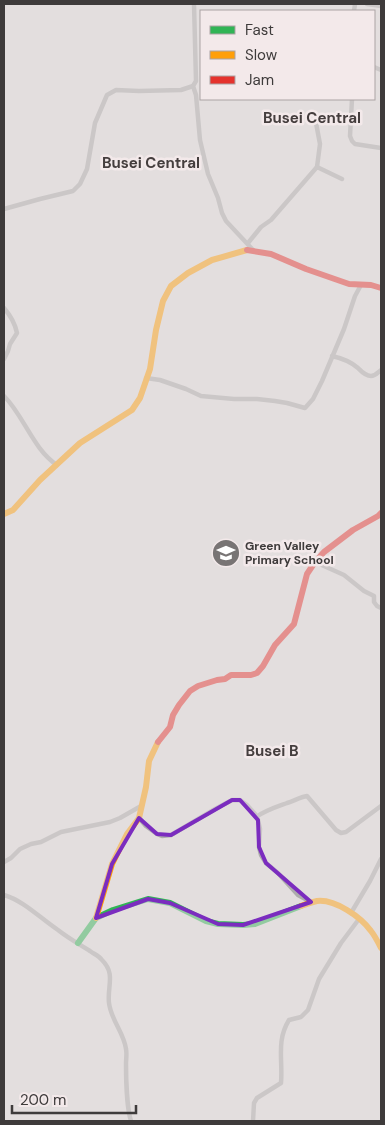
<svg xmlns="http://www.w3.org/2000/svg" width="385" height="1125" font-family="'DM Sans',sans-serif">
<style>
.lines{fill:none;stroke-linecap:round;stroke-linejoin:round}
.street{stroke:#adacac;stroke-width:4.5}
.fast{stroke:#30b455;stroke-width:6}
.slow{stroke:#ff9f0a;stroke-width:6}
.jam{stroke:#e5322d;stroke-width:6}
.marked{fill:none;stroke:#7b2cbf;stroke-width:4;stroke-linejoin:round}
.labels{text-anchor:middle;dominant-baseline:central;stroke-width:5;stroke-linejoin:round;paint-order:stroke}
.poi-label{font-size:12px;font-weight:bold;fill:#3e3b3b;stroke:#f3e9ea;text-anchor:start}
.quarter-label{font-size:15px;font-weight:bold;fill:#453e3e;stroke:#f3e9ea}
</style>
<rect width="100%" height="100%" fill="#e3dede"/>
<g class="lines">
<!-- street -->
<g class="street">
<path d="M194,4L196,81L193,86L196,95L200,140L208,174L218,198L222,213L226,221L254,251"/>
<path d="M367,4L381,6"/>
<path d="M354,11L355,4"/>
<path d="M374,67L381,70"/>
<path d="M352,99L350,136L352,141L355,144L381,148"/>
<path d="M316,123L320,144L317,167"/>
<path d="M4,209L40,199L73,191L80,184L87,169L95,123L107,95L116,90L139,91L181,90L193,86"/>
<path d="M248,243L261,227L271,220L317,167L342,179"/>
<path d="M4,308C10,315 15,323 17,333L10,344L8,351L4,359"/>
<path d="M332,356C341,358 350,361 358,368C361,371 365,376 371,376C376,376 378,372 381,370"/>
<path d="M146,378L160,380L186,389L201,396L234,399H257L275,401L287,403L305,408L313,399L322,381L344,329L355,296L361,285"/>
<path d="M4,396C24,416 33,449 57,465"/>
<path d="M315,562L344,575L364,591L374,596V602L377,606L381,608"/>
<path d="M256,817C266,810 276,807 287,803C294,801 300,797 307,796L336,830L341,833L346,832L381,806"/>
<path d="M139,818L146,826L157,834L162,836L171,835L215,809L232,800H240L247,805L255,814L258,820L260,829L259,847L261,855L266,863L278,873L298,895L311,902"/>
<path d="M4,862L11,858L20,849L31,844L41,842L61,832L110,822L120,818L141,806"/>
<path d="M4,895C24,901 40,918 58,930C68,938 79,944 90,951C94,954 99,956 102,960C116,974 107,986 109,1003C111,1020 124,1033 126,1049C127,1054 126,1059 126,1064C126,1078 127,1109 131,1121"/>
<path d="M351,913L370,881L381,859"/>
<path d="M253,1121L254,1103L257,1098L281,1083C283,1060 276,1041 289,1020L301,1017L308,1010L319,979L341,943L359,919"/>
</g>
<!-- fast -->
<path class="fast" d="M78,943L96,918L113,910L148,899L170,903L206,921L218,924L243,925L255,924L301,906"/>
<!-- slow -->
<g class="slow">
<path d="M4,514L13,510L40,480L80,443L132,410L140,398L150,369L156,330L163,301L171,286L188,273L212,260L247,250"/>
<path d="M301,906C306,904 312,902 317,901C335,899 361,917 371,931C375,936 378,942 381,948"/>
<path d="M96,918L112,864L127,834L139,818L146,787L149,761L158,742"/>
</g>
<!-- jam -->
<g class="jam">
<path d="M247,250L271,254L306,269L349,284L371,285L381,288"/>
<path d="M158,742L170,727L173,715L179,705L190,691L198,686L217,680L225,679L231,675H251L257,673L263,666L275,645L294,624L307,574L315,562L324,552L353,530L378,516L381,513"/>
</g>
</g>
<!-- marked area -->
<path d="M0 0H385V1125H0ZM232,800H240L258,820L259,847L266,863L311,902L243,925L218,924L170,903L148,899L96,918L112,864L139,818L157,834L171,835Z" fill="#e3dede" fill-opacity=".55" fill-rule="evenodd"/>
<path class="marked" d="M232,800H240L258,820L259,847L266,863L311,902L243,925L218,924L170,903L148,899L96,918L112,864L139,818L157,834L171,835Z"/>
<!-- icons -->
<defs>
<symbol id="school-disc" viewBox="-11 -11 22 22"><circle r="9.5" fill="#787474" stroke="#f3e9ea"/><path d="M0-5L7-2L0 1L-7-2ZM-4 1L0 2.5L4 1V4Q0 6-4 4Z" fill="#fff"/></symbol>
</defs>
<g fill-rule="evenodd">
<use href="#school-disc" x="210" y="537" width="32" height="32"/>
</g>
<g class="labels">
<!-- poi labels -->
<g class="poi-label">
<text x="245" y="546">Green Valley<tspan x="245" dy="14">Primary School</tspan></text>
</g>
<!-- quarter labels -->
<g class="quarter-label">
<text x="312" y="118">Busei Central</text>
<text x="151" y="163">Busei Central</text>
<text x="272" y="751">Busei B</text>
</g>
</g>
<!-- border -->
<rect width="385" height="1125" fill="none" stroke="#3e3b3b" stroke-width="10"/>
<!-- legend -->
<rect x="200" y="10" width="175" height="90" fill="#f3e9ea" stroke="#aba3a4"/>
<rect x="210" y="26" width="25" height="8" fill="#30b455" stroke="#aba3a4"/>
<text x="245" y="35" font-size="15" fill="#3e3b3b">Fast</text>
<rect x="210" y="51" width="25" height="8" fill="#ff9f0a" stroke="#aba3a4"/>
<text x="245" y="60" font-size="15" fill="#3e3b3b">Slow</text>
<rect x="210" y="76" width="25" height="8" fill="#e5322d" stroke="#aba3a4"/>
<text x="245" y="85" font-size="15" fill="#3e3b3b">Jam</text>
<!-- scale -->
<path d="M12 1105v8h124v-8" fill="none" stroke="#3e3b3b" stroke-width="2.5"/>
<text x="20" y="1105" font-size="15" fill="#3e3b3b" stroke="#f3e9ea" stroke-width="4" paint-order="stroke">200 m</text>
</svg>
